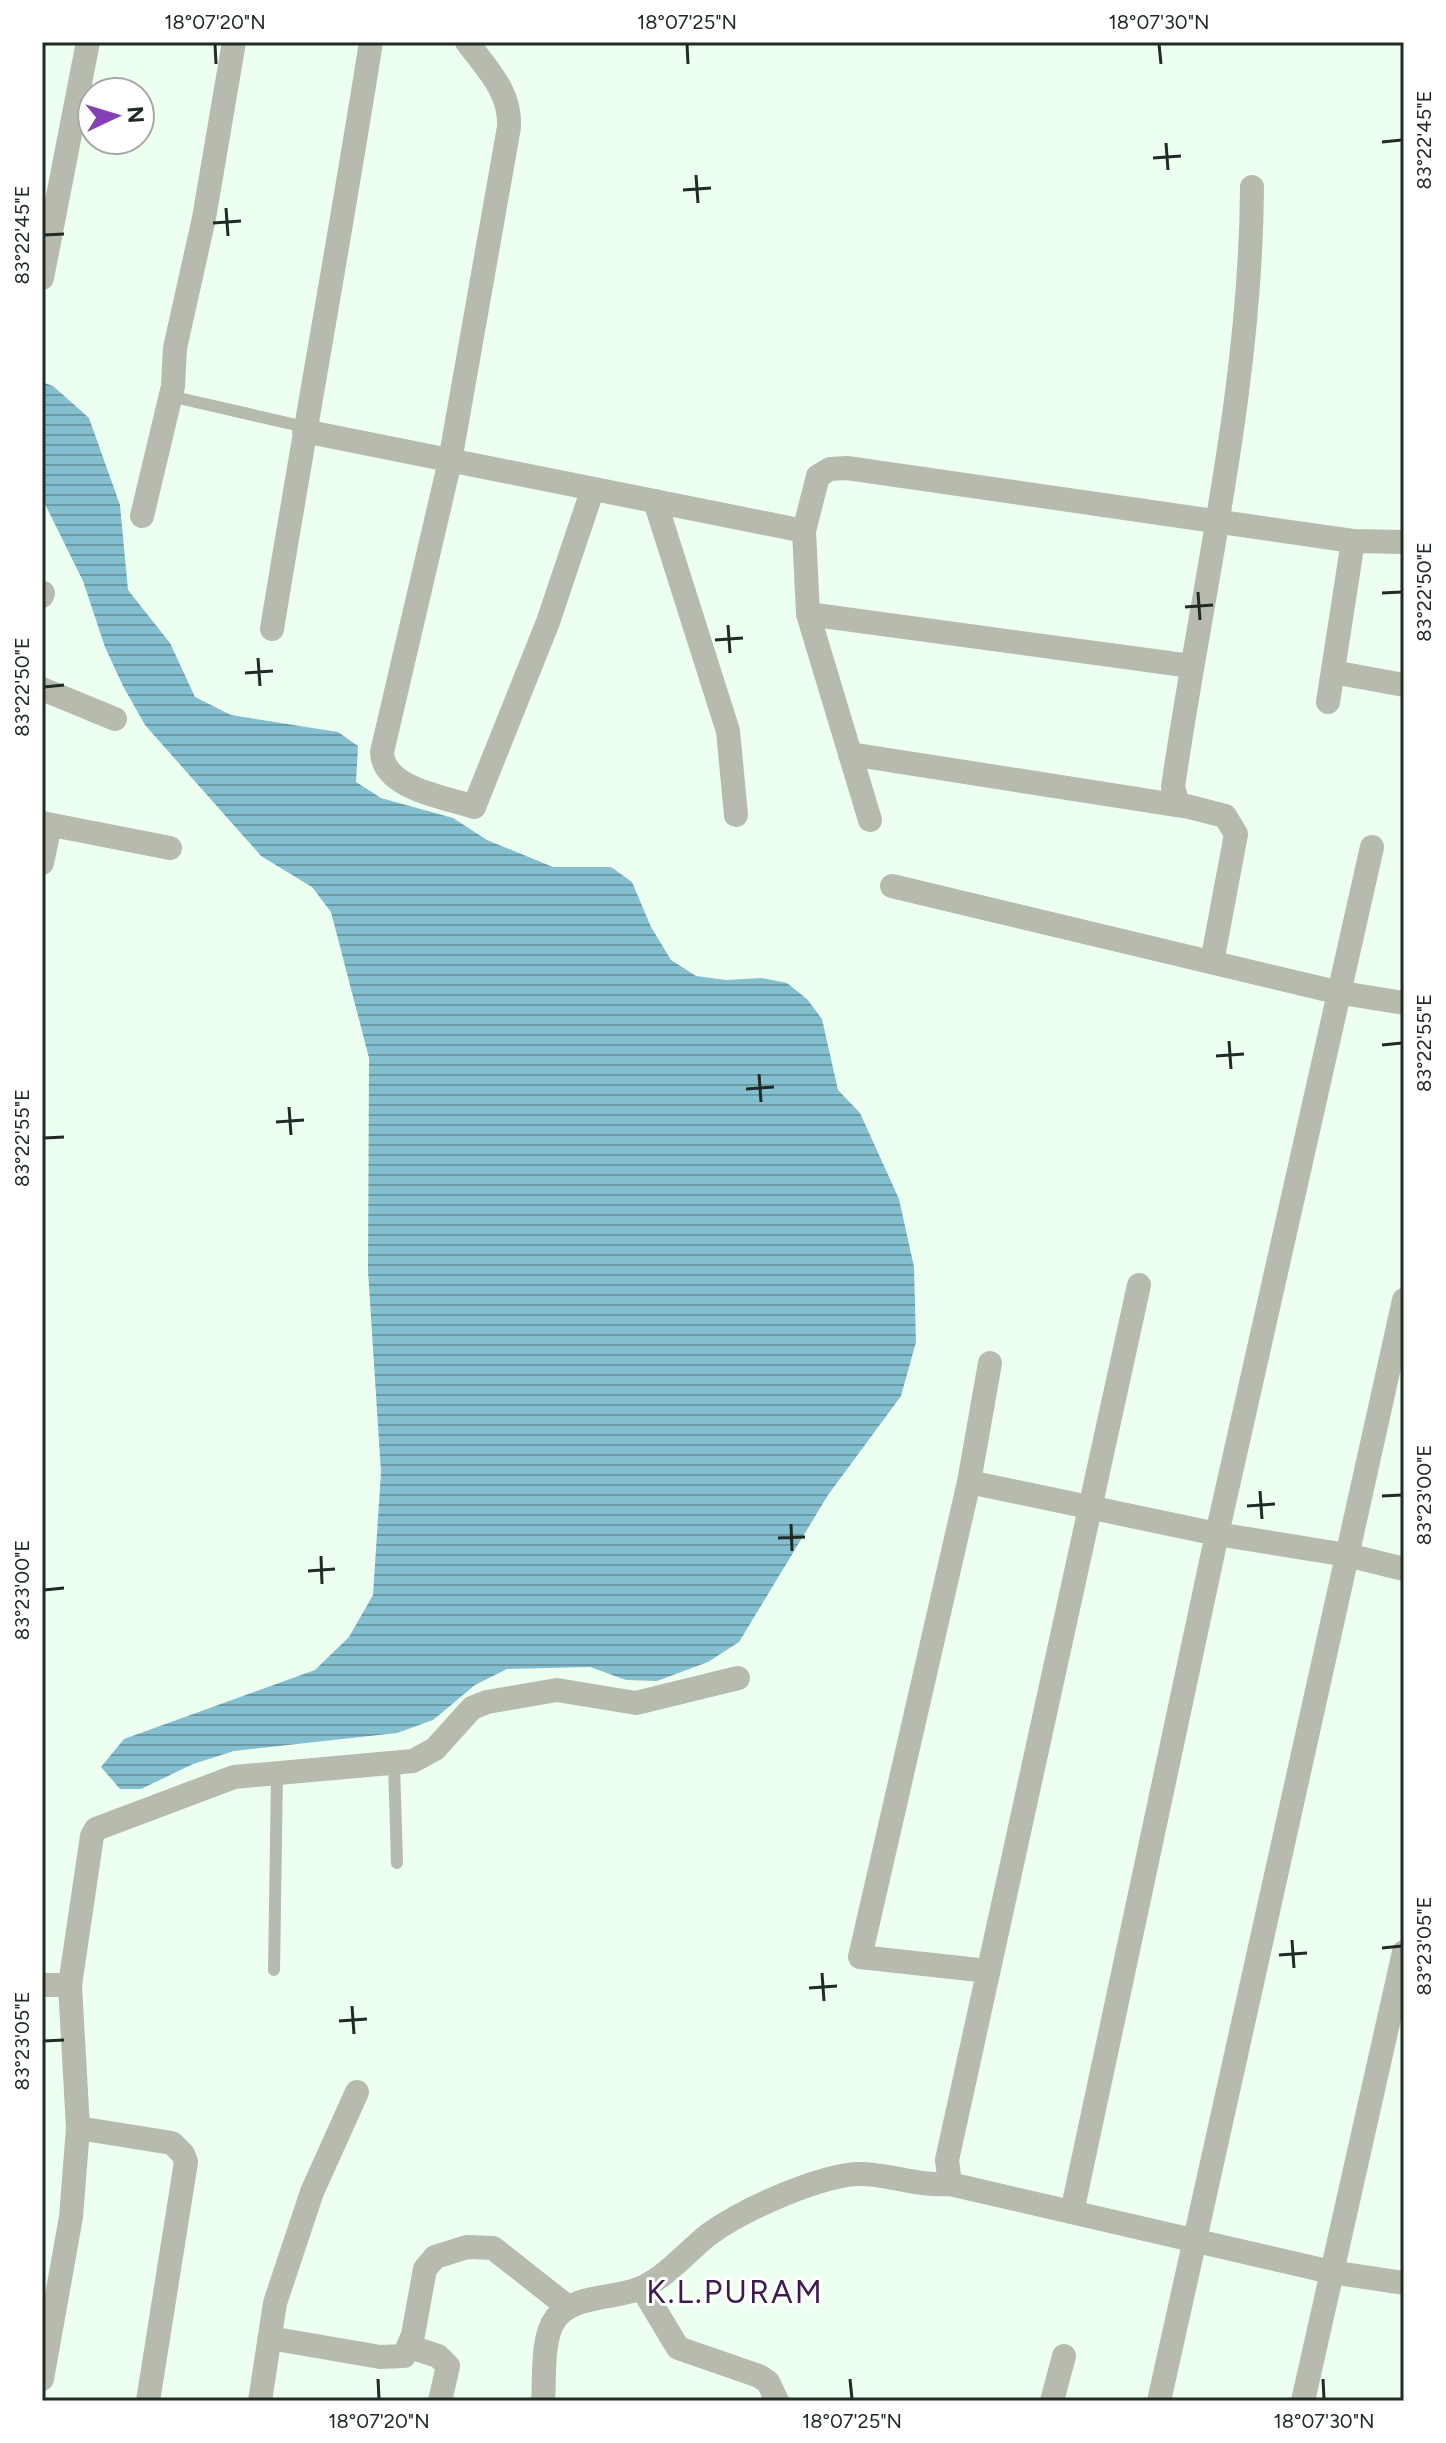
<svg xmlns="http://www.w3.org/2000/svg" width="1446" height="2443" font-family="Figtree,sans-serif">
<style>
.water{fill:url(#water-rules)}
.lines{fill:none;stroke-linecap:round;stroke-linejoin:round}
.lane{stroke:#b6bbad;stroke-width:12}
.street{stroke:#b6bbad;stroke-width:24}
.ticks{fill:none;stroke:#202b23;stroke-width:3}
.labels{text-anchor:middle;dominant-baseline:central;stroke-width:6;stroke-linejoin:round;paint-order:stroke}
.neighbourhood-label{font-size:32px;letter-spacing:2px;fill:#3c1b53;stroke:#fff}
.neatline{fill:none;stroke:#202b23;stroke-width:3}
.ticks-label{font-size:20px;text-anchor:middle;fill:#202b23}
</style>
<defs>
<pattern id="water-rules" width="6" height="5" patternUnits="userSpaceOnUse" patternTransform="scale(2)"><rect width="6" height="5" fill="#83bfce"/><path d="M0 2.5h6" fill="none" stroke="#6b9ba7"/></pattern>
</defs>
<rect width="100%" height="100%" fill="#edfff1"/>
<!-- water -->
<path class="water" d="M42,382L53,386L89,418L120,505L128,590L170,643L195,697L231,715L338,732L358,746L356,782L381,798L453,818L487,840L553,867H611L632,882L651,927L671,960L696,976L726,980L762,978L787,983L807,999L822,1019L838,1090L860,1113L899,1199L914,1267L916,1342L901,1396L828,1495L739,1642L708,1662L657,1681L626,1680L590,1667L507,1669L475,1685L433,1720L397,1733L234,1751L193,1764L141,1789H120L101,1767L124,1739L315,1670L349,1637L373,1595L381,1472L368,1271L369,1058L331,912L312,887L261,856L145,725L123,686L105,647L83,581L42,498Z"/>
<g class="lines">
<!-- lane -->
<g class="lane">
<path d="M170,396L305,427"/>
<path d="M394,1763L397,1863"/>
<path d="M274,1970L277,1774"/>
</g>
<!-- street -->
<g class="street">
<path d="M467,42C487,69 511,92 509,127L450,461L382,752C383,789 445,797 474,807L548,622L589,500"/>
<path d="M42,278L88,42"/>
<path d="M304,431L804,531L818,476L830,469L847,468L1353,541L1404,542"/>
<path d="M655,501L728,731L736,815"/>
<path d="M142,516L173,386L175,348L204,218L234,42"/>
<path d="M804,531L808,614L870,820"/>
<path d="M42,596L43,593"/>
<path d="M808,614L1191,666"/>
<path d="M272,629C304,433 340,238 371,42"/>
<path d="M1333,672L1404,685"/>
<path d="M42,689L115,719"/>
<path d="M1328,702L1353,541"/>
<path d="M850,754L1182,806"/>
<path d="M42,823L170,848"/>
<path d="M42,863L50,825"/>
<path d="M892,886L1336,992L1404,1003"/>
<path d="M1212,962L1236,834L1225,816L1178,804L1173,787C1202,587 1251,390 1252,187"/>
<path d="M969,1482L1217,1534L1347,1555L1404,1569"/>
<path d="M988,1971L860,1957L969,1482L990,1363"/>
<path d="M42,1985H70"/>
<path d="M78,2128L172,2143L183,2154L186,2162L148,2401"/>
<path d="M950,2184L947,2160L1139,1285"/>
<path d="M1072,2212L1217,1534L1372,847"/>
<path d="M642,2288L678,2348L759,2376L768,2382L777,2401"/>
<path d="M270,2338L380,2357L404,2356L413,2335L425,2269L435,2257L467,2247L493,2248L568,2307"/>
<path d="M410,2347L438,2356L448,2366L440,2401"/>
<path d="M42,2379L71,2217L78,2128L70,1985L92,1836L96,1829L234,1777L413,1761L435,1749L472,1708L487,1702L557,1690L636,1703L738,1678"/>
<path d="M260,2401L275,2303L312,2192L357,2092"/>
<path d="M543,2401C545,2377 541,2338 556,2318C575,2294 616,2299 641,2288C666,2277 687,2252 708,2235C742,2210 806,2182 847,2175C881,2170 914,2187 950,2184L1331,2272L1404,2283"/>
<path d="M1052,2401L1064,2356"/>
<path d="M1159,2401L1404,1300"/>
<path d="M1303,2401L1404,1952"/>
</g>
</g>
<!-- ticks -->
<path class="ticks" d="M215,44L216,64M687,44L688,64M1159,44L1161,64M1382,142L1402,140M1166,143L1168,170M1153,158L1181,156M696,175L698,203M683,190L711,188M226,208L228,236M213,223L241,221M44,235L64,234M1198,592L1200,620M1382,593L1402,592M1185,607L1213,605M728,625L730,653M715,640L743,638M258,658L260,686M245,673L273,671M44,687L64,685M1229,1041L1231,1069M1382,1045L1402,1043M1216,1056L1244,1054M759,1074L761,1102M746,1089L774,1087M289,1107L291,1135M276,1122L304,1120M44,1138L64,1137M1260,1491L1262,1519M1382,1496L1402,1495M1247,1506L1275,1504M791,1524L792,1551M778,1538L805,1537M321,1556L322,1584M308,1571L335,1569M44,1590L64,1588M1292,1940L1294,1968M1382,1948L1402,1946M1279,1955L1307,1953M822,1973L824,2001M809,1988L837,1986M352,2006L354,2034M339,2021L367,2019M44,2041L64,2040M378,2379L379,2399M850,2379L852,2399M1323,2379L1324,2399"/>
<g class="labels">
<!-- neighbourhood labels -->
<g class="neighbourhood-label">
<text x="735" y="2292">K.L.PURAM</text>
</g>
</g>
<!-- border -->
<rect width="1446" height="2443" fill="none" stroke="#ffffff" stroke-width="88"/>
<!-- north arrow -->
<g transform="translate(116 116) rotate(86)"><circle r="38" fill="#ffffff" stroke="#a6aaa7" stroke-width="2"/>
<path d="M0-6L14 30L0 20L-14 30Z" fill="#8440b4"/>
<text y="-12" font-size="22" font-weight="bold" text-anchor="middle" fill="#202b23">N</text>
</g>
<rect x="44" y="44" width="1358" height="2355" class="neatline"/>
<g class="ticks-label">
<text x="215" y="29">18°07'20"N</text>
<text x="687" y="29">18°07'25"N</text>
<text x="1159" y="29">18°07'30"N</text>
<text transform="translate(1424 140) rotate(-90)" y="7">83°22'45"E</text>
<text transform="translate(22 235) rotate(-90)" y="7">83°22'45"E</text>
<text transform="translate(1424 592) rotate(-90)" y="7">83°22'50"E</text>
<text transform="translate(22 687) rotate(-90)" y="7">83°22'50"E</text>
<text transform="translate(1424 1043) rotate(-90)" y="7">83°22'55"E</text>
<text transform="translate(22 1138) rotate(-90)" y="7">83°22'55"E</text>
<text transform="translate(1424 1495) rotate(-90)" y="7">83°23'00"E</text>
<text transform="translate(22 1590) rotate(-90)" y="7">83°23'00"E</text>
<text transform="translate(1424 1946) rotate(-90)" y="7">83°23'05"E</text>
<text transform="translate(22 2041) rotate(-90)" y="7">83°23'05"E</text>
<text x="379" y="2428">18°07'20"N</text>
<text x="852" y="2428">18°07'25"N</text>
<text x="1324" y="2428">18°07'30"N</text>
</g>
</svg>
